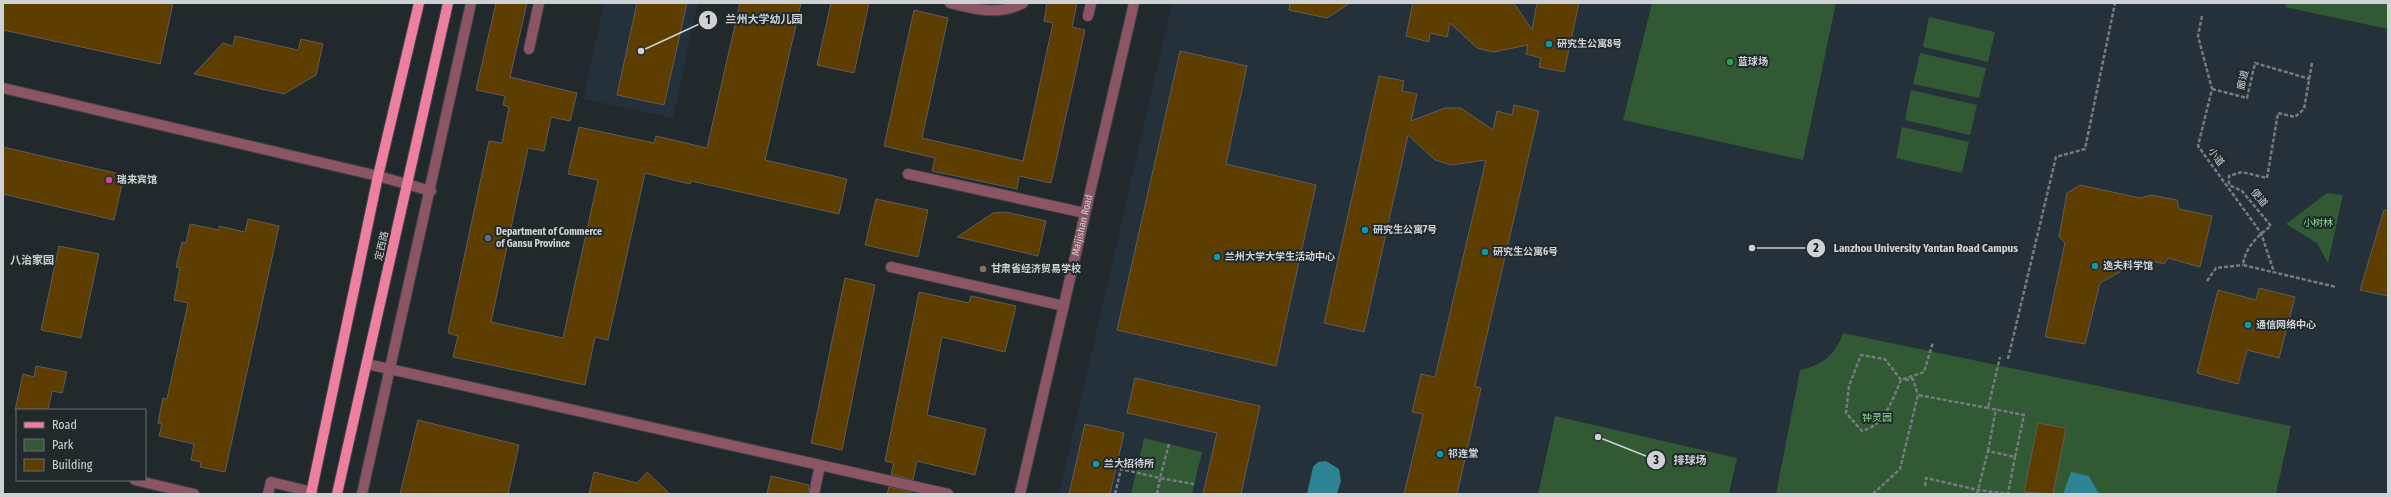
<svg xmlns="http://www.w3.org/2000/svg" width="2391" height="497" font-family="'Fira Sans Condensed','Noto Sans SC',sans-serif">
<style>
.built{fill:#25313a}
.green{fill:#305934}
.water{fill:#2d8492}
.building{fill:#5d3e00;stroke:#615c55}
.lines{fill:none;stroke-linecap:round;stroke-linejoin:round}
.minor-casing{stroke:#3e4448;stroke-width:12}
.major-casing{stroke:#3e4448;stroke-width:12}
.path{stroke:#757b7e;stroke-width:2.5;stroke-dasharray:4 2;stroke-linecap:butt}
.minor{stroke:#8b5564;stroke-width:10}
.major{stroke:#ed7f9f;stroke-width:10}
.culture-dot{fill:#0f9aa8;stroke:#22292d;stroke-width:1.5}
.leisure-dot{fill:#2e9e5b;stroke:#22292d;stroke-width:1.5}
.hotel-dot{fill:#d1479c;stroke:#22292d;stroke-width:1.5}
.service-dot{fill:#5c6f8a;stroke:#22292d;stroke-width:1.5}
.education-dot{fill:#8d6e63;stroke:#22292d;stroke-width:1.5}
.labels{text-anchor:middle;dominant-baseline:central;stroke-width:4;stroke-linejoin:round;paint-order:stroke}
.poi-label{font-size:10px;font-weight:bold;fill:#ced2d5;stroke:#22292d;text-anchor:start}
.street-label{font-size:10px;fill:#ced2d5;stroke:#22292d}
.park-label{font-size:10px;fill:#86da8e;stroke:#22292d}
.neighbourhood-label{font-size:11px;font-weight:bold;fill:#ced2d5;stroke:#22292d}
.leader{fill:none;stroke:#ced2d5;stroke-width:1.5}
.callout-dot{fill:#ced2d5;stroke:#22292d;stroke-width:1.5}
.mark-label{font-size:12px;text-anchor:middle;font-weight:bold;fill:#111}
.callout-label{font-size:11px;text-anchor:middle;font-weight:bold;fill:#ced2d5;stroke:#22292d;stroke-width:4;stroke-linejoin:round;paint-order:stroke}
</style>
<rect width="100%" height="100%" fill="#22292d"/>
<!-- built -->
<g class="built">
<path d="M604,3H698L673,118L583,99Z"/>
<path d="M1172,3H2388V494H1059Z"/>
</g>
<!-- green -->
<g class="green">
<path d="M1652,3H1836L1803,160L1623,120Z"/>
<path d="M2286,3H2388V29L2285,7Z"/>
<path d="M1929,17L1995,32L1988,62L1923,47Z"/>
<path d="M1920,53L1986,68L1979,98L1913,84Z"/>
<path d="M1911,90L1977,105L1970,135L1905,120Z"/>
<path d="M1902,127L1969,142L1962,173L1896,158Z"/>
<path d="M2327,193L2343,195L2328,263L2317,243L2286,224Z"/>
<path d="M1843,333L2291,426L2276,494H1776L1800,370C1823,365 1835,355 1843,333Z"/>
<path d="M1555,416L1737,458L1729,494H1538Z"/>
<path d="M1144,438L1202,452L1192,494H1131Z"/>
</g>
<!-- water -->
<g class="water">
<path d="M1326,461L1339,469L1341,481L1337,494H1307L1313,467L1318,462Z"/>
<path d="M2071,472L2089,476L2099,494H2063Z"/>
</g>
<!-- building -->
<g class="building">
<path d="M3,3H173L160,64L3,30Z"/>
<path d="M496,3H527L510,77L577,93L570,121L551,117L544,151L528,148L491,322L563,338L598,180L568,174L579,127L654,143L656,136L707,148L740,3H801L765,160L847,179L839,214L691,181L690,184L645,173L608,340L595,337L585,385L453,357L458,336L448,333L489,141L502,143L509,107L503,105L505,96L476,90Z"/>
<path d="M637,3H687L664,105L617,95Z"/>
<path d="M831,3H869L854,73L817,65Z"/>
<path d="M1047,3H1077L1072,27L1085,30L1051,183L1019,176L1017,189L932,171L935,158L884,146L914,10L948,18L922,138L1023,161L1053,23L1044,21Z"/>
<path d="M1290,3H1350L1327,18L1289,10Z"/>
<path d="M1413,3H1514L1532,30L1537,3H1579L1564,72L1539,67L1541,58L1526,54L1528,45L1493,52L1477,48L1450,23L1447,37L1430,33L1429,42L1406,36Z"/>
<path d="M235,36L298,50L301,39L323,44L316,75L284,94L194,74L223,43L233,46Z"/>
<path d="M1180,51L1247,66L1226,164L1316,185L1276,366L1117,330Z"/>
<path d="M1379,76L1404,81L1402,91L1417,94L1411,121L1445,108H1461L1493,130L1497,111L1512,115L1514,105L1539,111L1475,386L1481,388L1457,494H1404L1423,414L1412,412L1421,374L1435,377L1486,160L1451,165L1435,160L1408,135L1364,332L1324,323Z"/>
<path d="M3,147L124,175L114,220L3,194Z"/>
<path d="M2080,185L2140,198L2151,195L2177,200L2179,209L2212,216L2200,267L2168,258L2164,264L2143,259L2100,283L2085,344L2045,337L2065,243L2059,237L2067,193Z"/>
<path d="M876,199L928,210L918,257L865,245Z"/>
<path d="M2384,210L2388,211V296L2360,290Z"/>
<path d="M1006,212L1046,221L1038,256L957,237L993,213Z"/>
<path d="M248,219L279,226L225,472L200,467L201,462L191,460L194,444L159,436L162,424L158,423L163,398L167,399L188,303L174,300L180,268L176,267L182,242L186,243L190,224L219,230V226L245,232Z"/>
<path d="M59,246L99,254L81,338L41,330Z"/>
<path d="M845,278L875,285L842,450L811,443Z"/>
<path d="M2259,288L2295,297L2279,358L2247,350L2238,384L2197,373L2218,290L2256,300Z"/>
<path d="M919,292L969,303L971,296L1016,306L1005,352L942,337L927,415L986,429L975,475L917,461L913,480L891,474L894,463L885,461Z"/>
<path d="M36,366L67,372L62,393L52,391L48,410H15L23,374L34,377Z"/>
<path d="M1135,378L1260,406L1241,494H1203L1217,433L1127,413Z"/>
<path d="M418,420L519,445L508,494H400Z"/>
<path d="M2038,423L2066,428L2053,494L2024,492Z"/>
<path d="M1085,424L1124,433L1110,494H1069Z"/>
<path d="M594,472L637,483L647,472L670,494H589Z"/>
<path d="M771,476L809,485L808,494H767Z"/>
<path d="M889,487L911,492V494H887Z"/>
</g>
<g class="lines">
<defs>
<g id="minor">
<path d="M950,3C975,9 999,16 1023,3"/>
<path d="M1088,16L1091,3"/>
<path d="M529,49L539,3"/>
<path d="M3,88L378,176L431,191"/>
<path d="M908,174L1085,213"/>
<path d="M891,267L1064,306"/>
<path d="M367,364L820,465L814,494"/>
<path d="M820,465L948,494"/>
<path d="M135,480L194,494"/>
<path d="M268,494L271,482L312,492"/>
<path d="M362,494L471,3"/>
<path id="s1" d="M1020,494L1134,3"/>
</g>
<g id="major">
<path d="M311,494L378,176L419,3"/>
<path d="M337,494L448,3"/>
</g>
</defs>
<!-- minor casing -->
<use href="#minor" class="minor-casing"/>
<!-- major casing -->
<use href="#major" class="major-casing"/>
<!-- path -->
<g class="path">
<path d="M2202,16L2198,36L2212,89L2198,146L2261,233L2274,272"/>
<path d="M2312,63L2304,109L2295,117L2278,113L2267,178L2242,172L2229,176V185L2242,191L2271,226C2257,236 2245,248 2243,265L2336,287"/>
<path d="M2212,89L2247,98L2255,63L2310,79"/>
<path d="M2207,281L2216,268L2243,265"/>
<path d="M2008,359L2056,157L2085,149L2115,3"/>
<path d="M1901,380L1885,359L1861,355L1849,386L1846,413L1862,431C1885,425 1892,400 1901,380L1924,372L1933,342"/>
<path d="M1905,380L1913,379L1918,395"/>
<path d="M1169,444L1160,478L1194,484"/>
<path d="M1988,451L1996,409"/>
<path d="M1925,486L1926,478L1978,490L2008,494L2015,457"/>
<path d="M1115,494L1121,469L1160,478L1157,494"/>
<path d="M1873,494L1900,469L1918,395L1988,408L2000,357"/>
<path d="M1977,494L1988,451L2015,457L2024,415L1988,408"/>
</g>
<!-- minor -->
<use href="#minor" class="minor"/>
<!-- major -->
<use href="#major" class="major"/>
</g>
<!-- markers -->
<g class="culture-dot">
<circle cx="1549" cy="44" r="4"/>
<circle cx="1365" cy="230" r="4"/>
<circle cx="1485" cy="252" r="4"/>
<circle cx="1217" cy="257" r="4"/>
<circle cx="2095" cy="266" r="4"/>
<circle cx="2248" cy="325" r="4"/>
<circle cx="1440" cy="454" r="4"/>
<circle cx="1096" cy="464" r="4"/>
</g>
<circle class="leisure-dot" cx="1730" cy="62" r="4"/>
<circle class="hotel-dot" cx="109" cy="180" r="4"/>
<circle class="service-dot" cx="488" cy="238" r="4"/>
<circle class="education-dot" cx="983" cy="269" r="4"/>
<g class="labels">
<!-- poi labels -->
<g class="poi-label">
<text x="1557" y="44">研究生公寓8号</text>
<text x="1738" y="62">蓝球场</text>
<text x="117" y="180">瑞来宾馆</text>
<text x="1373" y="230">研究生公寓7号</text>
<text x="496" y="232">Department of Commerce<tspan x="496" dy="12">of Gansu Province</tspan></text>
<text x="1493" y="252">研究生公寓6号</text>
<text x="1225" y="257">兰州大学大学生活动中心</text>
<text x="2103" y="266">逸夫科学馆</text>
<text x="991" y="269">甘肃省经济贸易学校</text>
<text x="2256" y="325">通信网络中心</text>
<text x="1448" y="454">祁连堂</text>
<text x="1104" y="464">兰大招待所</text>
</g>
<!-- street labels -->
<g class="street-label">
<text transform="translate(2243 80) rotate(-77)">廊道</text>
<text transform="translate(2216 157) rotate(54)">小道</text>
<text transform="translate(2259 198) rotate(50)">便道</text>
<text stroke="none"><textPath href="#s1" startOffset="276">Maijishan Road</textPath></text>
<text transform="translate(382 246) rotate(-77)">定西路</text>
</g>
<!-- park labels -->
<g class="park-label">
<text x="2318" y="223">小树林</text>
<text x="1877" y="418">钟灵园</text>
</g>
<!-- neighbourhood labels -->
<g class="neighbourhood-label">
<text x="32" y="260">八治家园</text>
</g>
</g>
<!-- callouts -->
<path class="leader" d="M641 51L708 20M1752 248L1816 248M1598 437L1656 460"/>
<g class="callout-dot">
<circle cx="641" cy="51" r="4"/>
<circle cx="1752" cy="248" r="4"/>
<circle cx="1598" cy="437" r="4"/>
<circle cx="708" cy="20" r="10"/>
<circle cx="1816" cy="248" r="10"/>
<circle cx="1656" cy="460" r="10"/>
</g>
<g class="mark-label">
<text x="708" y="24">1</text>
<text x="1816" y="252">2</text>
<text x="1656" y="464">3</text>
</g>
<g class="callout-label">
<text x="764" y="23">兰州大学幼儿园</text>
<text x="1926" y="252">Lanzhou University Yantan Road Campus</text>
<text x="1690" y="464">排球场</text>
</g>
<!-- border -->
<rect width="2391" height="497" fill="none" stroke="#ced2d5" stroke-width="8"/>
<!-- legend -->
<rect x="16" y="409" width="130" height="72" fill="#22292d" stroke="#676d70"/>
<rect x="24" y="422" width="20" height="6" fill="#ed7f9f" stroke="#676d70"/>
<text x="52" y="429" font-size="12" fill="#ced2d5">Road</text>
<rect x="24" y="439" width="20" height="12" fill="#305934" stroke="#676d70"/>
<text x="52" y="449" font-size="12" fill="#ced2d5">Park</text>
<rect x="24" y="459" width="20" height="12" fill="#5d3e00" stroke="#676d70"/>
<text x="52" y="469" font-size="12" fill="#ced2d5">Building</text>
</svg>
